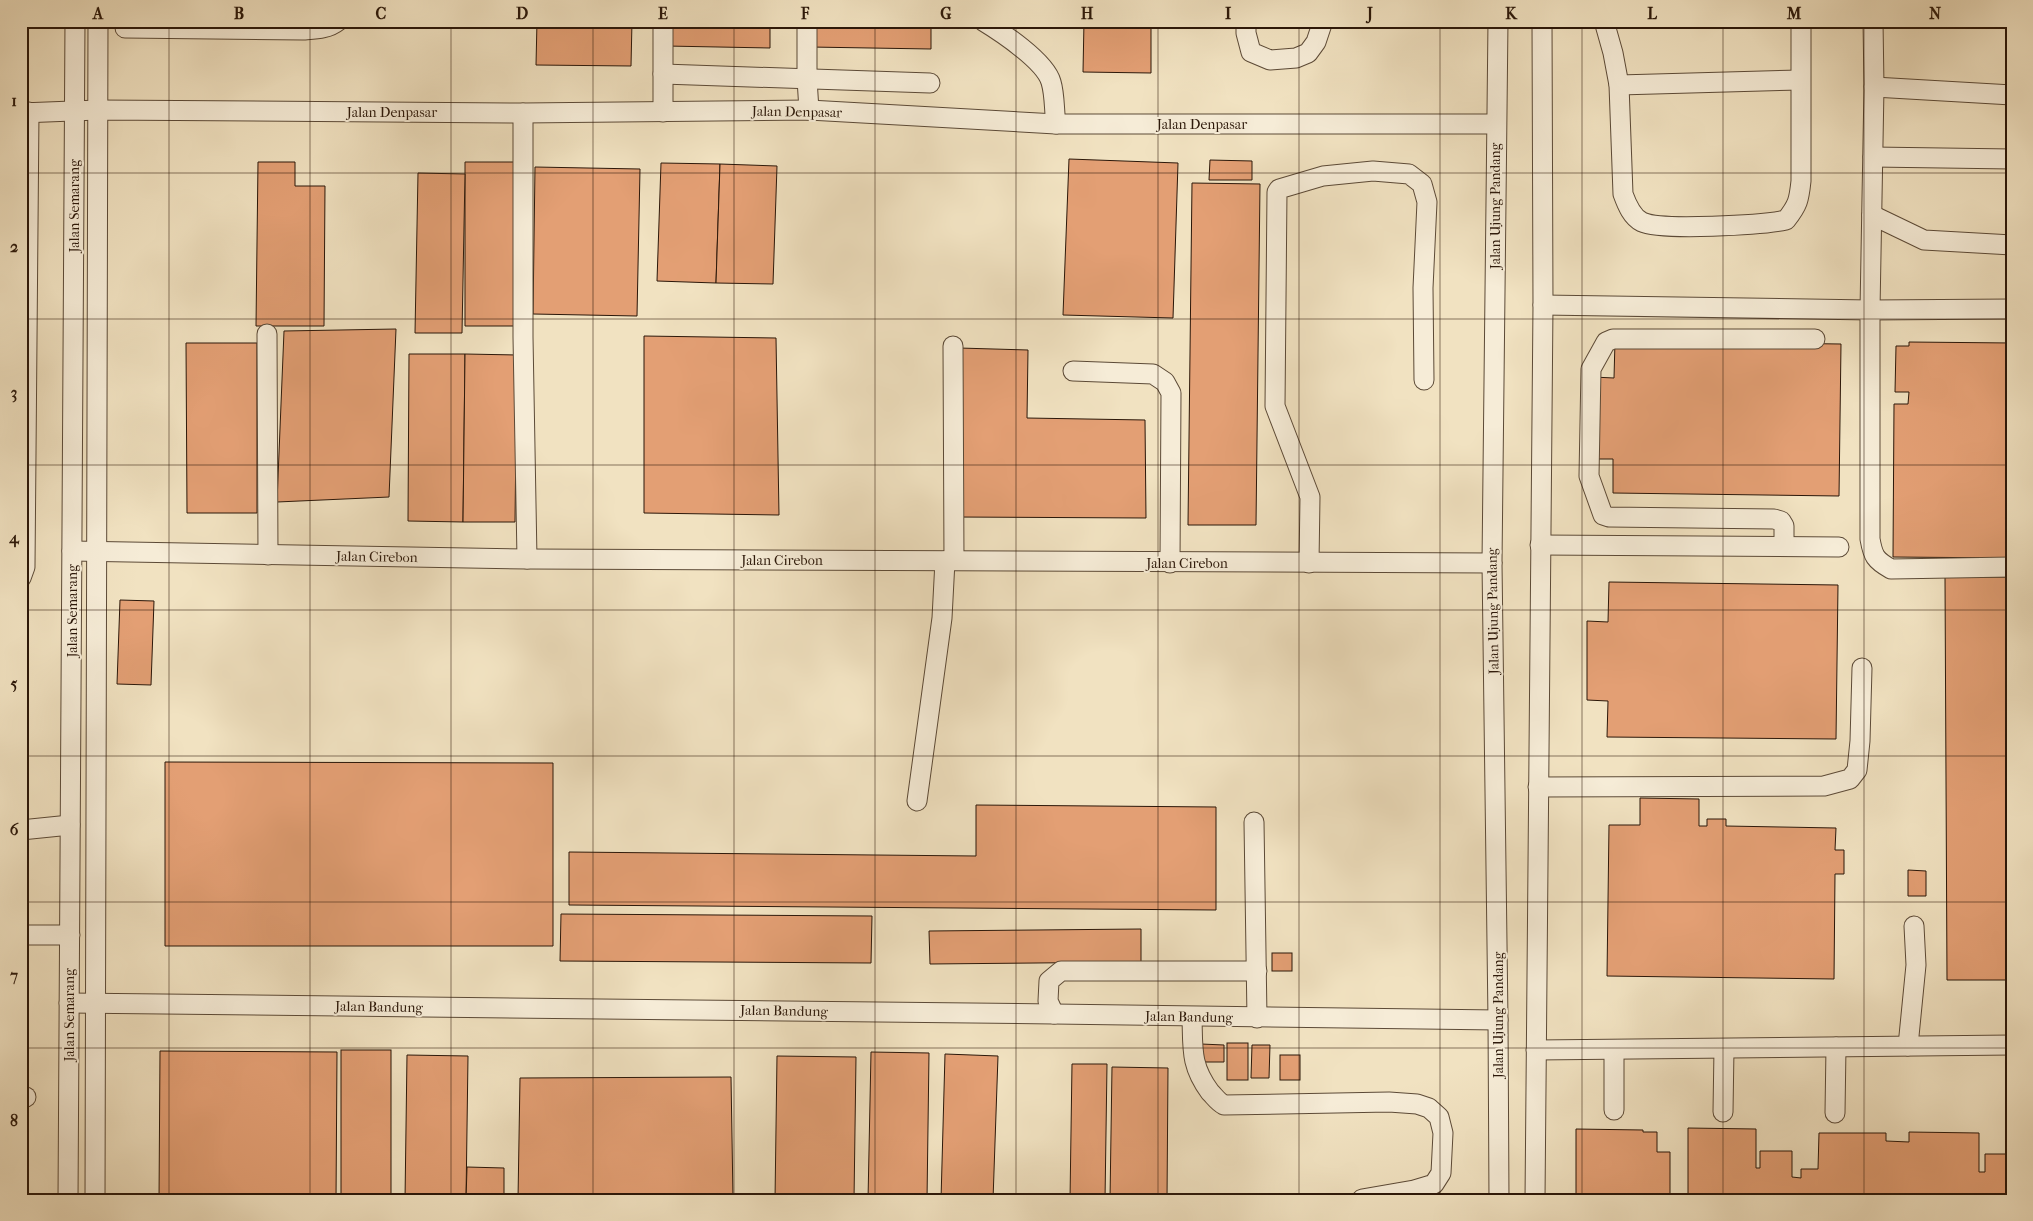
<svg xmlns="http://www.w3.org/2000/svg" width="2033" height="1221" font-family="'IM FELL French Canon',serif">
<style>
.building{fill:#e39f74;stroke:#2b1709}
.lines{fill:none;stroke-linecap:round;stroke-linejoin:round}
.minor-casing{stroke:#5c4a37;stroke-width:21}
.minor{stroke:#f6ecd7;stroke-width:19}
.grid{fill:none;stroke:#2b1709;stroke-width:1;stroke-opacity:0.55}
.labels{text-anchor:middle;dominant-baseline:central;stroke-width:4;stroke-linejoin:round;paint-order:stroke}
.street-label{font-size:14px;fill:#2b1709;stroke:#f6ecd7}
.neatline{fill:none;stroke:#2b1709;stroke-width:2}
.grid-label{font-size:16px;text-anchor:middle;font-weight:bold;fill:#2b1709}
</style>
<rect width="100%" height="100%" fill="#f1e2c1"/>
<filter id="stains"><feTurbulence type="fractalNoise" baseFrequency=".004" numOctaves="4"/><feColorMatrix values="0 0 0 0 .2 0 0 0 0 .09 0 0 0 0 .02 0 0 0 .5 -.17"/></filter>
<radialGradient id="worn" r=".72"><stop offset=".6" stop-color="#630" stop-opacity="0"/><stop offset="1" stop-color="#630" stop-opacity=".3"/></radialGradient>
<!-- building -->
<g class="building">
<path d="M537,21H632L631,66L536,65Z"/>
<path d="M667,21H770V48L666,46Z"/>
<path d="M810,21H931V49L810,47Z"/>
<path d="M1084,21H1151V73L1083,72Z"/>
<path d="M1069,159L1178,163L1173,318L1063,315Z"/>
<path d="M1210,160L1252,161V180H1209Z"/>
<path d="M258,162H295V186H325L324,326H256Z"/>
<path d="M465,162H516L515,326H465Z"/>
<path d="M661,163L720,164L716,283L657,281Z"/>
<path d="M720,164L777,166L773,284L716,283Z"/>
<path d="M535,167L640,169L637,316L533,314Z"/>
<path d="M418,173L465,174L462,333H415Z"/>
<path d="M1192,183L1260,184L1256,525H1188Z"/>
<path d="M396,329L389,497L277,502L284,331Z"/>
<path d="M644,336L776,338L779,515L644,513Z"/>
<path d="M1615,341L1841,344L1839,496L1613,493V459H1592L1593,377L1614,378Z"/>
<path d="M1909,342L2012,343V558L1893,557L1894,404H1908L1909,392H1895L1896,346H1909Z"/>
<path d="M186,343H257V513H187Z"/>
<path d="M959,348L1028,350L1027,418L1145,420L1146,518L956,517Z"/>
<path d="M409,354H465L463,522L408,521Z"/>
<path d="M465,354L517,355L515,522H463Z"/>
<path d="M1945,577H2012V980H1947Z"/>
<path d="M1609,582L1838,585L1836,739L1607,737L1608,701L1587,700V621L1608,622Z"/>
<path d="M120,600L154,601L151,685L117,684Z"/>
<path d="M165,762L553,763V946H165Z"/>
<path d="M1640,798L1699,799V826H1707V819H1726V826L1836,828L1835,850H1844V874H1835L1834,979L1607,976L1609,825H1640Z"/>
<path d="M976,805L1216,807V910L569,905V852L976,856Z"/>
<path d="M1908,870L1926,871V896H1908Z"/>
<path d="M561,914L872,916L871,963L560,961Z"/>
<path d="M1141,929V962L930,964L929,931Z"/>
<rect x="1272" y="953" width="20" height="18"/>
<rect x="1227" y="1043" width="21" height="37"/>
<path d="M1201,1044L1224,1045V1062H1201Z"/>
<path d="M1252,1045H1270L1269,1078H1251Z"/>
<rect x="341" y="1050" width="50" height="150"/>
<path d="M160,1051L337,1052L336,1200H159Z"/>
<path d="M871,1052L929,1053L927,1200H868Z"/>
<path d="M945,1054L998,1056L993,1200H941Z"/>
<path d="M407,1055L468,1056L466,1200H405Z"/>
<rect x="1280" y="1055" width="20" height="25"/>
<path d="M777,1056L856,1057L854,1200H775Z"/>
<path d="M1072,1064H1107L1105,1200H1070Z"/>
<path d="M1112,1067L1168,1068L1167,1200H1110Z"/>
<path d="M731,1077L733,1199H518L520,1078Z"/>
<path d="M1688,1128L1756,1129V1168H1760V1151H1792V1177L1801,1178V1169H1818L1819,1133H1886V1141L1909,1142V1132L1979,1133V1172H1985V1154H2012V1200H1688Z"/>
<path d="M1576,1129L1643,1130V1132H1657V1152H1670V1200H1576Z"/>
<path d="M467,1167L504,1168V1200H466Z"/>
</g>
<g class="lines">
<defs>
<g id="minor">
<path d="M807,21V79L809,110"/>
<path d="M983,21C1001,32 1045,61 1051,82C1055,95 1054,111 1056,124"/>
<path d="M1246,21V33L1251,52L1270,60L1296,58L1308,53L1316,42L1323,21"/>
<path d="M1498,21L1492,563L1498,1020L1499,1200"/>
<path d="M1604,21L1613,53L1619,85L1623,194C1627,205 1632,217 1642,222C1661,231 1763,225 1786,220C1798,205 1799,200 1801,181V21"/>
<path d="M1873,21L1874,87L1870,310V539C1873,556 1875,560 1891,569L2012,567"/>
<path d="M125,28L303,30C316,29 328,29 338,21"/>
<path d="M663,74L930,83"/>
<path d="M1619,85L1800,80"/>
<path d="M1874,87L2012,95"/>
<path d="M663,112V21"/>
<path d="M21,113L98,110L523,113L809,110L1056,124H1496"/>
<path d="M523,113V337L527,559"/>
<path d="M1873,157L2012,159"/>
<path d="M1872,215L1924,240L2012,245"/>
<path d="M1543,305L1870,310L2012,309"/>
<path d="M267,334L268,555"/>
<path d="M953,346L954,560"/>
<path d="M1073,371L1153,374L1165,382L1171,393L1170,563"/>
<path d="M1540,545L1839,547"/>
<path d="M1784,546V526L1781,521L1774,519L1609,517L1603,515L1589,476L1591,369L1606,342L1613,339H1815"/>
<path d="M72,551L527,559L1492,563"/>
<path d="M1309,563L1310,497L1275,406L1277,192L1279,189L1323,176L1373,171L1409,174L1422,184L1427,202L1423,288L1424,380"/>
<path d="M21,578L25,567L29,112"/>
<path d="M1538,787L1824,786L1850,779L1857,770L1860,741L1862,668"/>
<path d="M917,801L942,618L945,561"/>
<path d="M1254,822L1257,1018"/>
<path d="M21,830L70,825"/>
<path d="M21,935H70"/>
<path d="M69,1003L1054,1014L1498,1020"/>
<path d="M1054,1014L1048,1001L1049,981L1061,971H1257"/>
<path d="M1192,1017C1193,1048 1190,1065 1210,1092C1215,1097 1218,1102 1224,1105L1389,1102L1417,1104L1429,1108L1439,1117L1443,1133L1441,1173L1434,1184L1414,1190L1362,1199"/>
<path d="M1908,1046L1916,965L1914,926"/>
<path d="M1536,1050L2012,1045"/>
<path d="M1614,1050V1110"/>
<path d="M21,1097H26"/>
<path d="M1723,1112L1724,1049"/>
<path d="M1835,1113L1836,1047"/>
<path d="M68,1200L75,21"/>
<path d="M95,1200L98,21"/>
<path d="M1535,1200L1543,305L1542,21"/>
</g>
</defs>
<!-- minor casing -->
<use href="#minor" class="minor-casing"/>
<!-- minor -->
<use href="#minor" class="minor"/>
</g>
<!-- grid -->
<path class="grid" d="M169,21V1200M310,21V1200M451,21V1200M593,21V1200M734,21V1200M875,21V1200M1016,21V1200M1158,21V1200M1299,21V1200M1440,21V1200M1582,21V1200M1723,21V1200M1864,21V1200M21,173H2012M21,319H2012M21,465H2012M21,610H2012M21,756H2012M21,902H2012M21,1048H2012"/>
<g class="labels">
<!-- street labels -->
<g class="street-label">
<text x="392" y="112">Jalan Denpasar</text>
<text transform="translate(797 112) rotate(1)">Jalan Denpasar</text>
<text x="1202" y="124">Jalan Denpasar</text>
<text transform="translate(74 206) rotate(-90)">Jalan Semarang</text>
<text transform="translate(1495 206) rotate(-90)">Jalan Ujung Pandang</text>
<text transform="translate(377 557) rotate(1)">Jalan Cirebon</text>
<text x="782" y="560">Jalan Cirebon</text>
<text x="1187" y="563">Jalan Cirebon</text>
<text transform="translate(72 611) rotate(-90)">Jalan Semarang</text>
<text transform="translate(1493 611) rotate(-91)">Jalan Ujung Pandang</text>
<text transform="translate(379 1007) rotate(1)">Jalan Bandung</text>
<text transform="translate(784 1011) rotate(1)">Jalan Bandung</text>
<text transform="translate(69 1015) rotate(-90)">Jalan Semarang</text>
<text transform="translate(1498 1015) rotate(-90)">Jalan Ujung Pandang</text>
<text transform="translate(1189 1017) rotate(1)">Jalan Bandung</text>
</g>
</g>
<!-- margin -->
<rect width="2033" height="1221" fill="none" stroke="#f1e2c1" stroke-width="55"/>
<rect x="28" y="28" width="1978" height="1166" class="neatline"/>
<g class="grid-label">
<text x="98" y="19">A</text>
<text x="239" y="19">B</text>
<text x="381" y="19">C</text>
<text x="522" y="19">D</text>
<text x="663" y="19">E</text>
<text x="805" y="19">F</text>
<text x="946" y="19">G</text>
<text x="1087" y="19">H</text>
<text x="1228" y="19">I</text>
<text x="1370" y="19">J</text>
<text x="1511" y="19">K</text>
<text x="1652" y="19">L</text>
<text x="1794" y="19">M</text>
<text x="1935" y="19">N</text>
<text x="14" y="106">1</text>
<text x="14" y="252">2</text>
<text x="14" y="398">3</text>
<text x="14" y="543">4</text>
<text x="14" y="689">5</text>
<text x="14" y="835">6</text>
<text x="14" y="981">7</text>
<text x="14" y="1126">8</text>
</g>
<rect width="100%" height="100%" filter="url(#stains)"/>
<rect width="100%" height="100%" fill="url(#worn)"/>
</svg>
